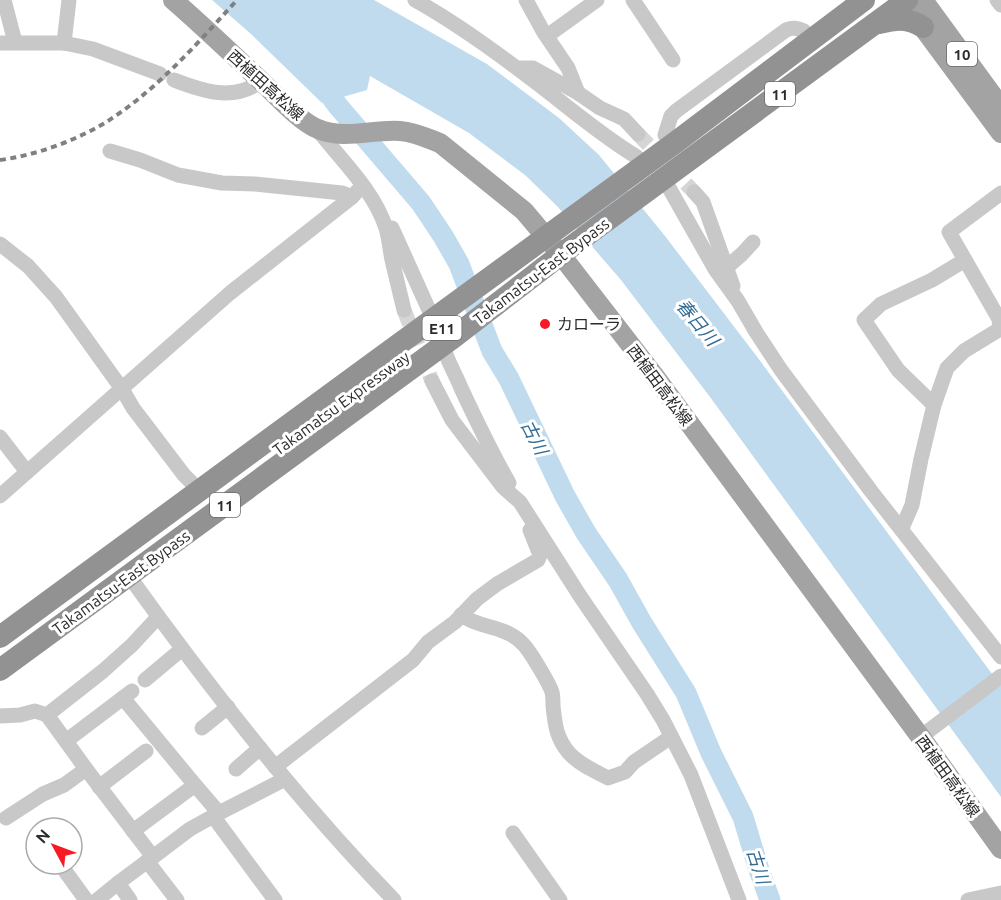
<svg xmlns="http://www.w3.org/2000/svg" width="1001" height="900" font-family="Ubuntu,'Noto Sans JP',sans-serif">
<style>
.water{fill:#c0dbee}
.lines{fill:none;stroke-linecap:round;stroke-linejoin:round}
.river{stroke:#c0dbee;stroke-width:21}
.minor-tunnel{stroke:#d5d5d5;stroke-width:15;stroke-dasharray:15 8;stroke-linecap:butt}
.minor{stroke:#c8c8c8;stroke-width:15}
.major{stroke:#a3a3a3;stroke-width:20}
.highway{stroke:#929292;stroke-width:22}
.rail{stroke:#808080;stroke-width:4;stroke-dasharray:6 4.5;stroke-linecap:butt}
.poi-dot{fill:#f51a26;stroke:#fff;stroke-width:2}
.labels{text-anchor:middle;dominant-baseline:central;stroke-width:6;stroke-linejoin:round;paint-order:stroke}
.shield{fill:#fff;stroke:#6b6b6b;stroke-width:1.5}
.shield-label{font-size:15px;font-weight:bold;fill:#2b2b2b}
.street-label{font-size:16px;fill:#2b2b2b;stroke:#fff}
.poi-label{font-size:16px;fill:#2b2b2b;stroke:#fff;text-anchor:start}
.water-label{font-size:18px;font-style:italic;fill:#336c94;stroke:#fff}
</style>
<rect width="100%" height="100%" fill="#fff"/>
<!-- water -->
<path class="water" d="M212,0H374L487,64L559,118L599,155L665,236L758,358L1001,686V797L710,397L621,280L557,206L525,175L469,133L370,76L367,90L322,103L251,34Z"/>
<g class="lines">
<!-- river -->
<path class="river" d="M316,76L338,106L421,203L443,236L459,264L492,351L509,379L565,496L586,533L618,580L642,623L686,693L711,753L743,817L759,870L770,900"/>
<!-- minor-tunnel -->
<g class="minor-tunnel">
<path d="M638,134L694,192"/>
<path d="M404,310L432,381"/>
</g>
<!-- minor -->
<g class="minor">
<path d="M4,0L15,42"/>
<path d="M69,0L64,43L93,49L160,74"/>
<path d="M415,0C463,27 508,61 551,94C579,116 607,139 637,157"/>
<path d="M526,0L543,31L568,68L578,93"/>
<path d="M633,0L673,60"/>
<path d="M997,0L1001,5"/>
<path d="M547,36L597,0"/>
<path d="M0,43H64"/>
<path d="M521,68H533L578,93L600,108L624,119L638,134"/>
<path d="M174,80C202,91 234,102 261,81"/>
<path d="M317,129C341,160 373,189 386,228C389,238 390,250 392,260C396,277 400,294 404,310"/>
<path d="M665,135L671,116L676,111L786,30C793,27 797,28 804,31"/>
<path d="M110,151L140,160L178,175L222,183L255,184L342,193L352,197"/>
<path d="M664,179L715,269L738,301L756,332L781,370L871,491L1001,657"/>
<path d="M694,192L703,202L733,286"/>
<path d="M392,228L429,310"/>
<path d="M0,244L28,266L56,297L122,389L133,408L184,475L191,482"/>
<path d="M727,267L742,254L753,242"/>
<path d="M443,345C447,361 455,373 461,388C476,420 491,452 509,483"/>
<path d="M432,381L452,420L503,487L520,502L580,596L647,694L663,720L691,775L739,900"/>
<path d="M934,405L898,370L864,320L881,304L932,280L965,260"/>
<path d="M0,437L27,472"/>
<path d="M0,496L230,293L352,197L362,186"/>
<path d="M902,528L912,505L921,459L934,405L947,368L964,351L1000,329L999,319L949,232L1001,193"/>
<path d="M129,576C210,689 297,800 394,900"/>
<path d="M461,615C480,629 506,625 523,644C530,651 549,683 552,692C553,696 553,701 553,706C555,724 556,738 569,753C580,765 595,771 608,778L625,772L634,762L665,741"/>
<path d="M145,680L182,649"/>
<path d="M123,698L195,785L219,813"/>
<path d="M47,715L103,671L132,645L158,617"/>
<path d="M0,716L20,715L35,711L47,715L86,769L153,857L118,883L130,900"/>
<path d="M202,728L228,707"/>
<path d="M922,739L927,732L1001,676"/>
<path d="M66,741L132,691"/>
<path d="M275,767L413,660L428,642L455,622L477,599L497,584L538,560L540,555L530,530"/>
<path d="M236,769L260,748"/>
<path d="M99,787L146,751"/>
<path d="M213,816L275,900"/>
<path d="M6,818L43,794L64,785L86,769"/>
<path d="M133,831L195,785"/>
<path d="M513,833L560,900"/>
<path d="M153,857L190,829L219,813L285,779"/>
<path d="M147,861L177,900"/>
<path d="M60,864L86,900"/>
<path d="M97,900L118,883"/>
<path d="M968,900L1001,893"/>
</g>
<!-- major -->
<g class="major">
<path d="M173,0C203,26 232,54 261,81C276,95 300,122 318,129C344,140 373,129 400,131C414,132 427,138 440,143L524,211L561,255L653,374L922,739L1001,849"/>
<path d="M923,0L1001,107"/>
<path d="M913,14L1001,133"/>
</g>
<!-- highway -->
<g class="highway">
<path d="M879,23C896,19 907,17 923,27"/>
<path d="M0,637L373,363L676,142L864,0"/>
<path d="M0,670L450,340L572,246L907,0"/>
</g>
<!-- rail -->
<path class="rail" d="M0,160C36,155 72,142 103,124C154,93 197,44 237,0"/>
</g>
<!-- markers -->
<circle class="poi-dot" cx="545" cy="324" r="6"/>
<g class="labels">
<!-- shield labels -->
<g class="shield">
<rect x="947" y="42" width="30" height="24" rx="4.5"/>
<rect x="765" y="82" width="30" height="24" rx="4.5"/>
<rect x="422.5" y="316" width="39" height="24" rx="4.5"/>
<rect x="210" y="493" width="30" height="24" rx="4.5"/>
</g>
<g class="shield-label">
<text x="962" y="54">10</text>
<text x="780" y="94">11</text>
<text x="442" y="328">E11</text>
<text x="225" y="505">11</text>
</g>
<!-- street labels -->
<g class="street-label">
<text transform="translate(266 85) rotate(42)">西植田高松線</text>
<text transform="translate(541 271) rotate(-37)">Takamatsu-East Bypass</text>
<text transform="translate(660 385) rotate(53)">西植田高松線</text>
<text transform="translate(341 403) rotate(-36)">Takamatsu Expressway</text>
<text transform="translate(121 582) rotate(-36)">Takamatsu-East Bypass</text>
<text transform="translate(948 776) rotate(54)">西植田高松線</text>
</g>
<!-- poi labels -->
<g class="poi-label">
<text x="557" y="324">カローラ</text>
</g>
<!-- water labels -->
<g class="water-label">
<text transform="translate(698 322) rotate(50)">春日川</text>
<text transform="translate(535 437) rotate(63)">古川</text>
<text transform="translate(759 866) rotate(72)">古川</text>
</g>
</g>
<!-- north arrow -->
<g transform="translate(54 846) rotate(311)"><circle r="28" fill="#ffffff" stroke="#aaaaaa" stroke-width="1.5"/>
<path d="M0-4.5L10 22L0 15L-10 22Z" fill="#f51a26"/>
<text y="-9" font-size="16" font-weight="bold" text-anchor="middle" fill="#2b2b2b">N</text>
</g>
</svg>
